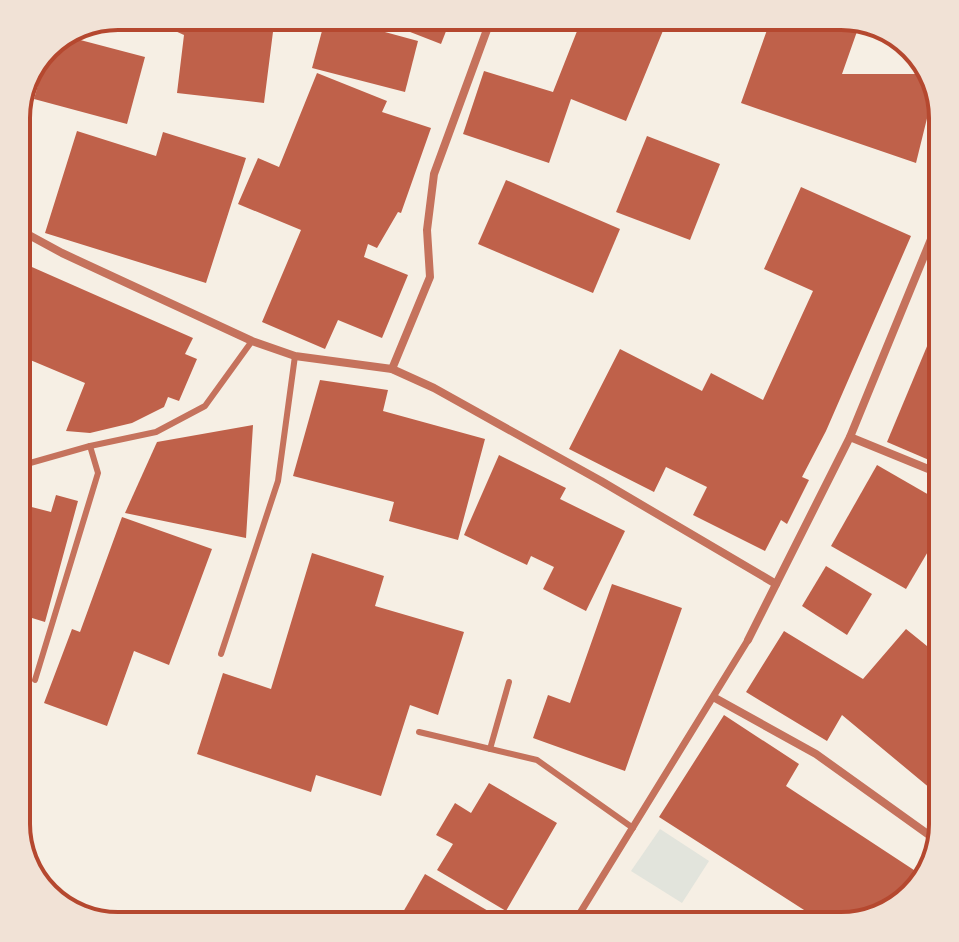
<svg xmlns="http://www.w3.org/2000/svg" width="959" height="942" font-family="Jost,sans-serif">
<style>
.green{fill:#e2e4dc}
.building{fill:#bf614a}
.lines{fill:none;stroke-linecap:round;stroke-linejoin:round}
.service{stroke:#c5725c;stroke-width:6}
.pedestrian{stroke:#c5725c;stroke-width:7}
.minor{stroke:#c5725c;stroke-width:8}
.rim{fill:none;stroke:#b5482f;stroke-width:4}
</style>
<rect width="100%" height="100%" fill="#f6efe4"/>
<!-- green -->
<path class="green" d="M660,829L709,861L682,903L631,871Z"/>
<!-- building -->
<g class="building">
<path d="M142,16H275L264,103L177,93L184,35Z"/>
<path d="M326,16L418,41L405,92L312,68Z"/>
<path d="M369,16H452L441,44Z"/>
<path d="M583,16H669L626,121L571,99L549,163L463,134L484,71L553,92Z"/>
<path d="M772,16H847L860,23L842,74H927L934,90L916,163L741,103Z"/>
<path d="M65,36L145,57L127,124L34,99L50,43Z"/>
<path d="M317,73L387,101L382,112L431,128L401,213L398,212L377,248L368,244L364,257L408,275L382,338L338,320L325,349L262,322L301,230L238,204L258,158L279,167Z"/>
<path d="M77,131L156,156L163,132L246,158L206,283L45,233Z"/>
<path d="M647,136L720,164L690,240L616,212Z"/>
<path d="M506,180L620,229L593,293L478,244Z"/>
<path d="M801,187L911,236L826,431L802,477L809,480L787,524L781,520L765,551L693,515L707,487L666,467L654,492L569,449L620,349L702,391L711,373L763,400L813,291L764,269Z"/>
<path d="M16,260L193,338L185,354L197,359L179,401L168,397L164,407L132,423L90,433L66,431L85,383L16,354Z"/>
<path d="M943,308V466L887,442Z"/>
<path d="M320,380L388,390L383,411L485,439L458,540L389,521L394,502L293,476Z"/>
<path d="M253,425L246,538L125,513L157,442Z"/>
<path d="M499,455L566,488L560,499L625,531L586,611L543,589L554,567L531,556L527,565L464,535Z"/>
<path d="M877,465L943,503V526L906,589L831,546Z"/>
<path d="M56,495L78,501L45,622L32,618L16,674V503L51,512Z"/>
<path d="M122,517L212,549L169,665L134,651L107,726L44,703L72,629L80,632Z"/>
<path d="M312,553L384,576L375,606L464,632L438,715L410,705L381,796L316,775L311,792L197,754L223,673L271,689Z"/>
<path d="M826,566L872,594L847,635L802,606Z"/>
<path d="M612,584L682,608L625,771L533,738L548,695L570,703Z"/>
<path d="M906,629L943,659V799L842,715L827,741L746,692L784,631L863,679Z"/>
<path d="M724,715L799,764L786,786L920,874L909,900L841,926H829L659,817Z"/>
<path d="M489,783L557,823L506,911L437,870L453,844L436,835L455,803L471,813Z"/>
<path d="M425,874L437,881L514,926H395Z"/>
</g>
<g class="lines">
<!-- service -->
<g class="service">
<path d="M16,467L90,446L156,432L205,406L252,341"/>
<path d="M221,654L278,481L295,356"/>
<path d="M35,680L98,473L90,446"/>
<path d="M419,732L537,760L633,828"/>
<path d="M490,749L509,682"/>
</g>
<!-- pedestrian -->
<path class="pedestrian" d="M572,926L748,640"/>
<!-- minor -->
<g class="minor">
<path d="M16,228L62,253L252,341L295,356L392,369L434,388L601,481L776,584"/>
<path d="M392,369L430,277L427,230L434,174L492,16"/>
<path d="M850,437L943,475"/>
<path d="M748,640L850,437L943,210"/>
<path d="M715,698L816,754L936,840"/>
</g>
</g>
<!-- crop -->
<path d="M0 0H959V942H0ZM118 30H841A88 88 0 0 1 929 118V824A88 88 0 0 1 841 912H118A88 88 0 0 1 30 824V118A88 88 0 0 1 118 30Z" fill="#f1e2d6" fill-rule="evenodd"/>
<path class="rim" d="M118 30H841A88 88 0 0 1 929 118V824A88 88 0 0 1 841 912H118A88 88 0 0 1 30 824V118A88 88 0 0 1 118 30Z"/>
</svg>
